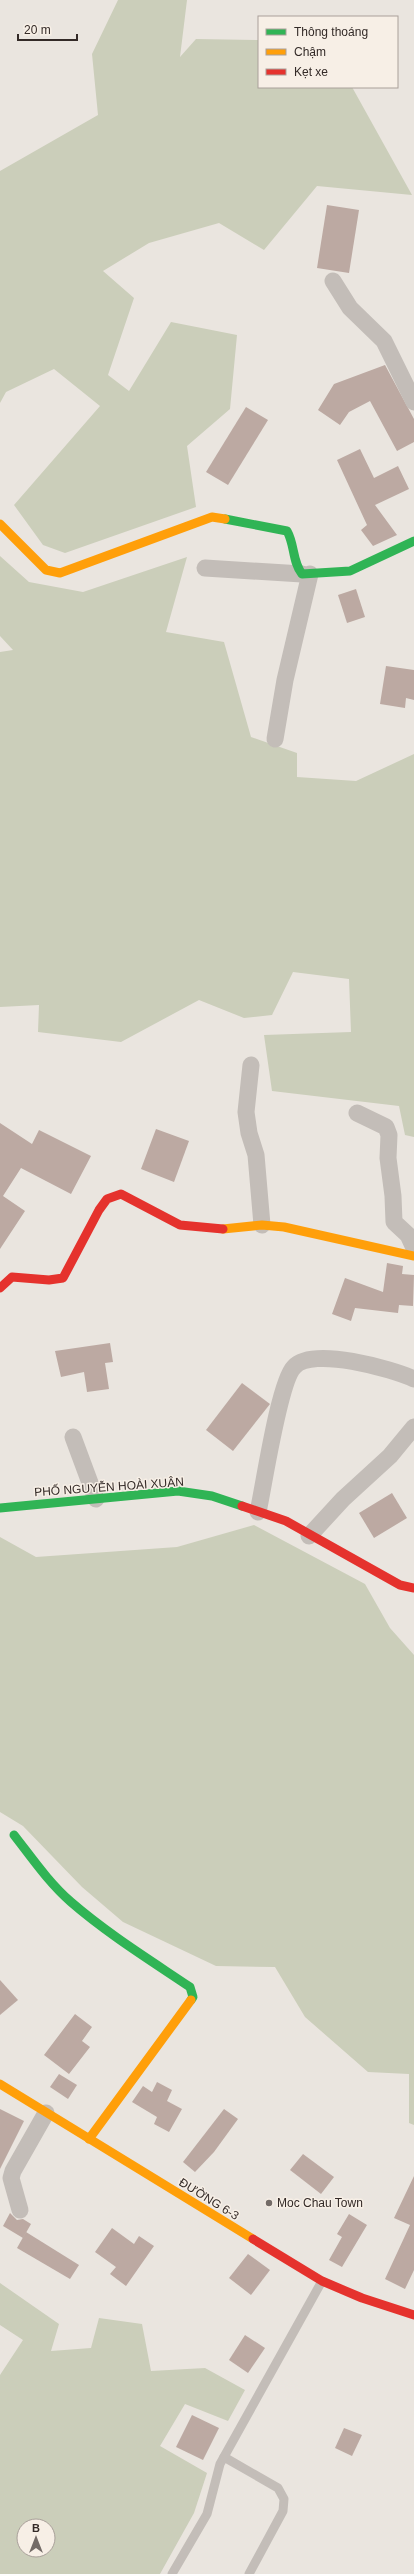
<svg xmlns="http://www.w3.org/2000/svg" width="414" height="2574" font-family="Helvetica,sans-serif">
<style>
.green{fill:#cbceba;fill-rule:evenodd}
.building{fill:#bca9a2}
.lines{fill:none;stroke-linecap:round;stroke-linejoin:round}
.lane{stroke:#c3bdb8;stroke-width:9}
.street{stroke:#c3bdb8;stroke-width:17}
.fast{stroke:#30b455;stroke-width:9}
.slow{stroke:#ff9f0a;stroke-width:9}
.jam{stroke:#e5322d;stroke-width:9}
.poi-dot{fill:#736b67;stroke:#f7efe6;stroke-width:1.5}
.labels{text-anchor:middle;dominant-baseline:central;stroke-width:3;stroke-linejoin:round;paint-order:stroke}
.street-label{font-size:12px;fill:#332a27;stroke:#f7efe6}
.poi-label{font-size:12px;fill:#332a27;stroke:#f7efe6;text-anchor:start}
</style>
<rect width="100%" height="100%" fill="#eae5df"/>
<!-- green -->
<g class="green">
<path d="M118,0H187L180,57L196,39L259,40V87H352L412,195L317,186L264,250L219,223L149,243L103,271L134,298L108,375L129,391L171,322L237,335L230,409L187,446L196,507L65,553L43,545L14,505L100,406L54,369L6,392L0,403V171L98,115L92,54Z"/>
<path d="M0,556L29,582L83,592L187,557L166,632L224,642L251,737L297,753V777L356,781L414,754V1137L405,1135L399,1106L272,1091L264,1035L351,1032L349,979L293,972L272,1015L244,1018L199,1000L121,1042L38,1032L39,1005L0,1007V652L13,650L0,636Z"/>
<path d="M254,1525L365,1584L390,1628L414,1655V2125L409,2123V2074L368,2072L305,2017L275,1967L216,1966L123,1922L82,1887L23,1826L0,1812V1537L36,1557L177,1547Z"/>
<path d="M0,2283L59,2324L51,2351L91,2348L99,2318L142,2324L151,2371L205,2368L245,2390L228,2421L185,2404L160,2446L207,2473L194,2513L160,2574H0V2375L23,2340L0,2325ZM24,2526H48V2550H24Z"/>
</g>
<!-- building -->
<g class="building">
<path d="M327,205L359,210L349,273L317,268Z"/>
<path d="M385,365L414,419V442L397,451L370,401L349,412L340,425L318,410L334,384Z"/>
<path d="M246,407L268,420L228,485L206,472Z"/>
<path d="M360,449L374,478L398,466L409,489L375,505L397,535L373,546L361,530L367,525L337,460Z"/>
<path d="M356,589L365,617L347,623L338,595Z"/>
<path d="M386,666L414,670V700L406,698L405,708L380,704Z"/>
<path d="M0,1123L32,1144L39,1130L91,1156L71,1194L21,1168L3,1196L25,1211L0,1249Z"/>
<path d="M156,1129L189,1141L174,1182L141,1169Z"/>
<path d="M387,1263L403,1266L402,1274L414,1275L413,1306L399,1305L398,1313L355,1308L351,1321L332,1314L345,1278L383,1292Z"/>
<path d="M110,1343L113,1362L105,1363L109,1389L87,1392L84,1372L61,1377L55,1351Z"/>
<path d="M242,1383L270,1404L233,1451L206,1430Z"/>
<path d="M392,1493L407,1518L374,1538L359,1513Z"/>
<path d="M0,1980L18,2000L0,2015Z"/>
<path d="M75,2014L92,2027L82,2041L90,2047L69,2074L44,2055Z"/>
<path d="M59,2074L77,2085L68,2099L50,2087Z"/>
<path d="M157,2082L172,2090L167,2101L182,2109L169,2132L154,2124L157,2117L132,2102L143,2086L152,2092Z"/>
<path d="M0,2109L24,2121L0,2169Z"/>
<path d="M224,2109L238,2119L214,2152L195,2172L183,2162Z"/>
<path d="M303,2154L334,2177L321,2194L290,2170Z"/>
<path d="M414,2176V2270L405,2289L385,2279L410,2225L394,2218Z"/>
<path d="M10,2213L17,2220L23,2219L31,2224L23,2238L3,2226Z"/>
<path d="M349,2214L367,2225L342,2267L329,2260L342,2237L337,2234Z"/>
<path d="M112,2228L134,2244L139,2236L154,2246L126,2286L110,2274L116,2267L95,2252Z"/>
<path d="M26,2232L79,2265L70,2279L17,2248Z"/>
<path d="M248,2254L270,2270L251,2295L229,2278Z"/>
<path d="M245,2335L265,2348L248,2373L229,2360Z"/>
<path d="M192,2415L219,2428L203,2460L176,2447Z"/>
<path d="M344,2428L362,2435L352,2456L335,2448Z"/>
</g>
<g class="lines">
<!-- lane -->
<g class="lane">
<path d="M224,2457L278,2488L284,2499L283,2511L249,2574"/>
<path d="M172,2574L207,2514L220,2464L322,2281"/>
</g>
<!-- street -->
<g class="street">
<path d="M333,281L350,308L384,341L414,402"/>
<path d="M205,568L302,574"/>
<path d="M275,739L285,680L310,574"/>
<path d="M251,1065L246,1112L249,1133L256,1155L262,1225"/>
<path d="M357,1113L386,1127L389,1135L388,1158L393,1196L394,1222L408,1235L414,1248"/>
<path d="M73,1437L96,1499"/>
<path d="M258,1512C264,1485 279,1382 294,1367C312,1346 392,1369 414,1379"/>
<path d="M309,1536L343,1499L390,1456L414,1427"/>
<path d="M20,2210L11,2178L13,2171L46,2113"/>
</g>
<!-- fast -->
<g class="fast">
<path d="M225,519L287,531C295,545 292,561 302,574L350,571L414,541"/>
<path d="M0,1508L178,1491L212,1496L242,1506"/>
<path d="M14,1835C32,1858 49,1883 71,1902C108,1934 150,1960 190,1987L193,1997L191,2000"/>
</g>
<!-- slow -->
<g class="slow">
<path d="M0,524L46,570L60,573L212,517L225,519"/>
<path d="M223,1229L262,1225L284,1227L414,1256"/>
<path d="M0,2084L253,2239"/>
<path d="M89,2139L191,2000"/>
</g>
<!-- jam -->
<g class="jam">
<path d="M0,1288L12,1277L49,1280L63,1278L99,1210L107,1199L121,1194L180,1225L223,1229"/>
<path d="M242,1506L286,1521L400,1585L414,1588"/>
<path d="M253,2239L322,2281L362,2298L414,2315"/>
</g>
</g>
<!-- markers -->
<circle class="poi-dot" cx="269" cy="2203" r="4"/>
<g class="labels">
<!-- street labels -->
<g class="street-label">
<text transform="translate(109 1487) rotate(-4)">PHỐ NGUYỄN HOÀI XUÂN</text>
<text transform="translate(209 2199) rotate(32)">ĐƯỜNG 6-3</text>
</g>
<!-- poi labels -->
<g class="poi-label">
<text x="277" y="2203">Moc Chau Town</text>
</g>
</g>
<!-- legend -->
<rect x="258" y="16" width="140" height="72" fill="#f7efe6" stroke="#a9a09a"/>
<rect x="266" y="29" width="20" height="6" fill="#30b455" stroke="#a9a09a"/>
<text x="294" y="36" font-size="12" fill="#332a27">Thông thoáng</text>
<rect x="266" y="49" width="20" height="6" fill="#ff9f0a" stroke="#a9a09a"/>
<text x="294" y="56" font-size="12" fill="#332a27">Chậm</text>
<rect x="266" y="69" width="20" height="6" fill="#e5322d" stroke="#a9a09a"/>
<text x="294" y="76" font-size="12" fill="#332a27">Kẹt xe</text>
<!-- north arrow -->
<g transform="translate(36 2538)"><circle r="19" fill="#f7efe6" stroke="#a9a09a"/>
<path d="M0-3L7 15L0 10L-7 15Z" fill="#736b67"/>
<text y="-6" font-size="11" font-weight="bold" text-anchor="middle" fill="#332a27">B</text>
</g>
<!-- scale -->
<path d="M18 34v6h59v-6" fill="none" stroke="#332a27" stroke-width="2"/>
<text x="24" y="34" font-size="12" fill="#332a27" stroke="#f7efe6" stroke-width="3" paint-order="stroke">20 m</text>
</svg>
